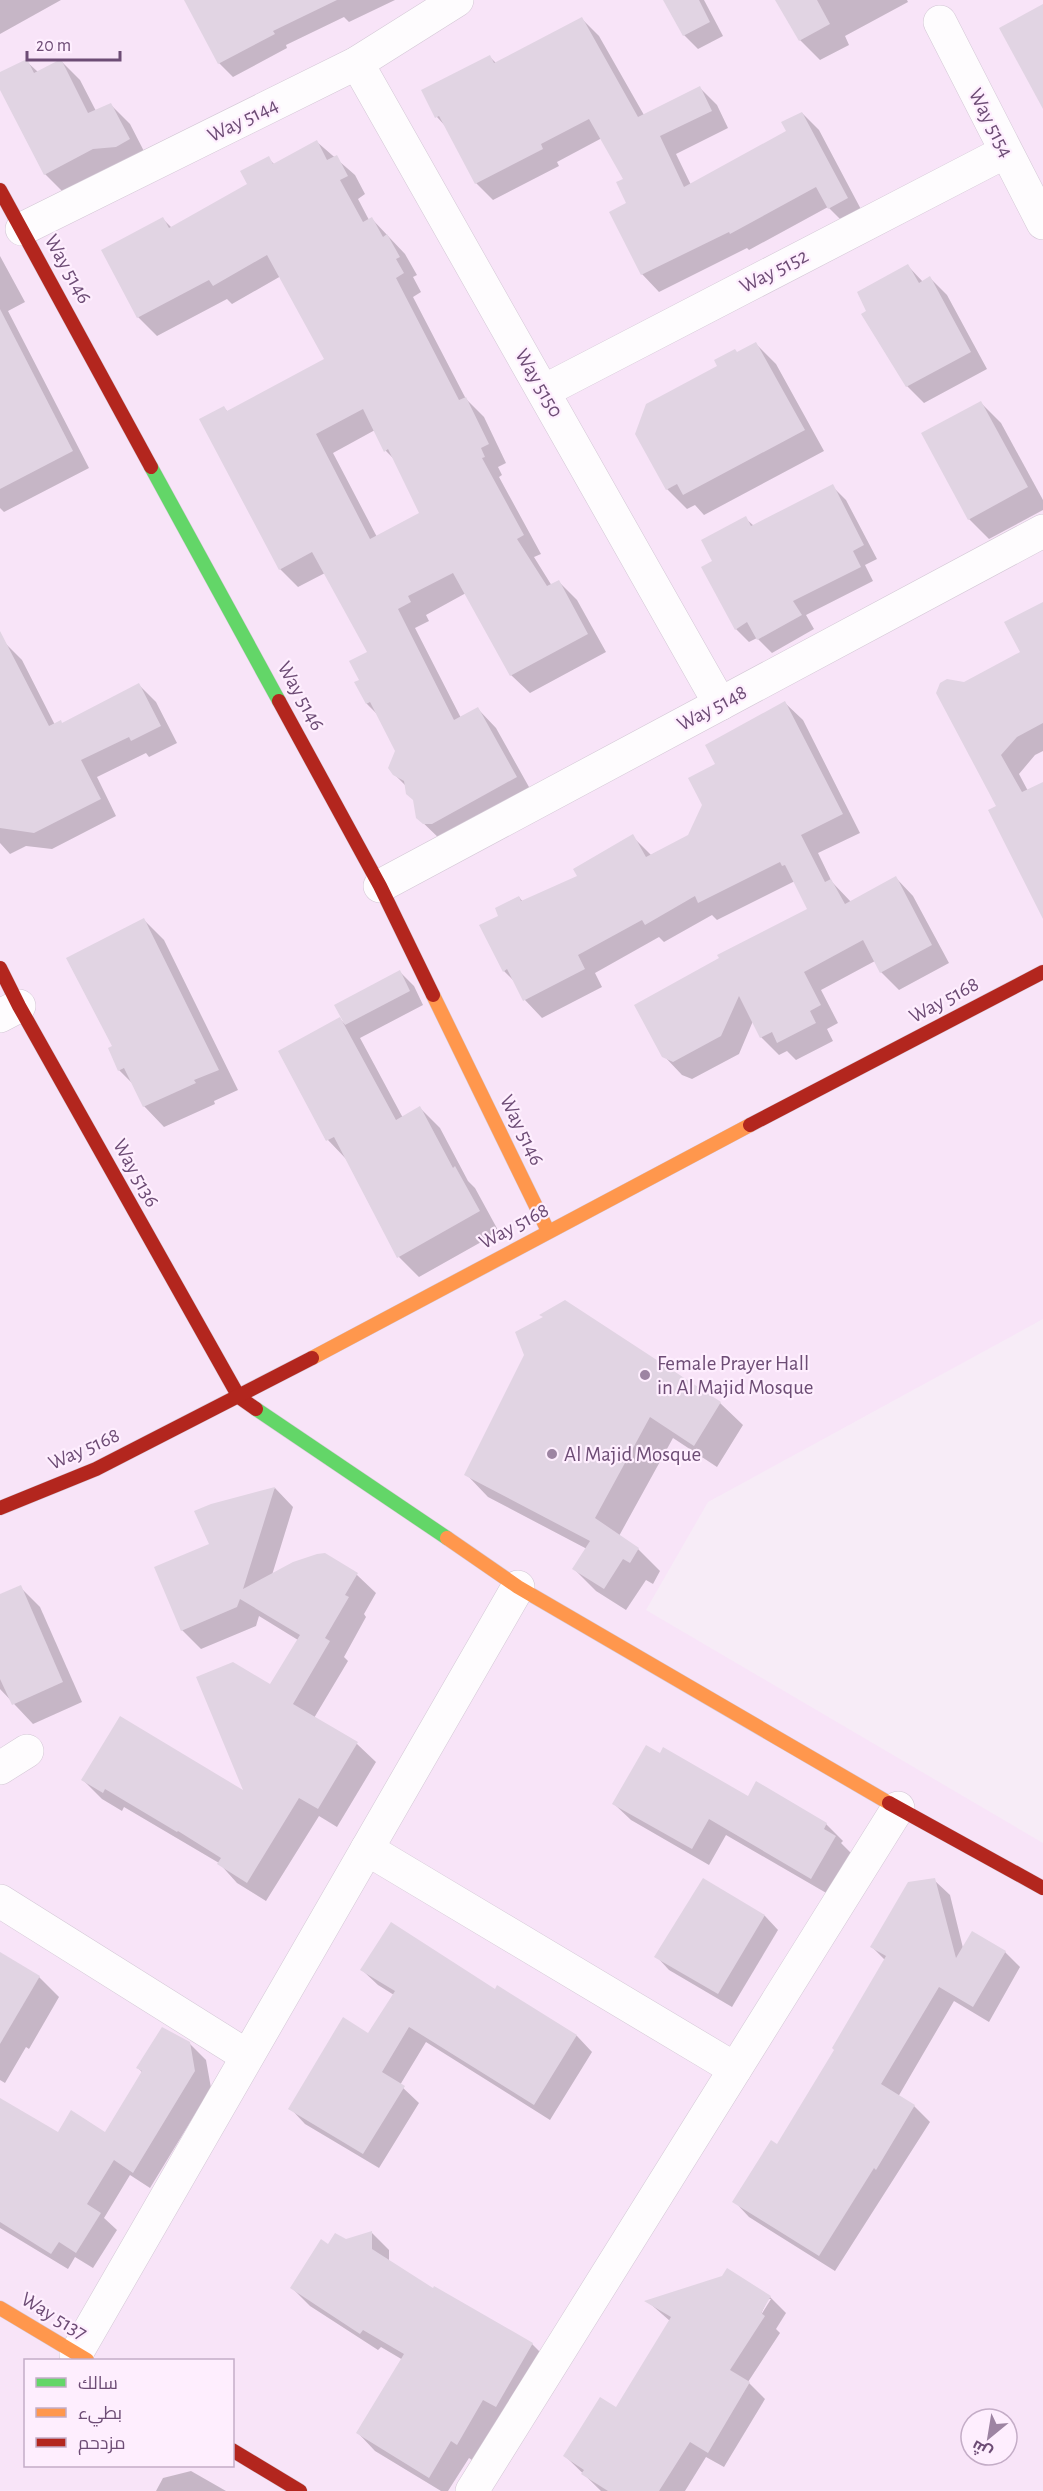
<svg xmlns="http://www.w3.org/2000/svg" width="1043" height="2491" font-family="'Alegreya Sans',Cairo,sans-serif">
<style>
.residential{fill:#f8e4f8;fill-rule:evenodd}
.shadow{fill:#0003;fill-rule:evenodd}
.building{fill:#e1d4e3;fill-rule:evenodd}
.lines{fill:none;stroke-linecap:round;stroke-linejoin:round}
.street-casing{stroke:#d3c7d5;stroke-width:34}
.fast-casing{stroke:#d5c9d6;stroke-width:15}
.slow-casing{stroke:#d5c9d6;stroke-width:15}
.jam-casing{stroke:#d5c9d6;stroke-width:15}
.street{stroke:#fefcfe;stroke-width:33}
.fast{stroke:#63d668;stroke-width:14}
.slow{stroke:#ff974d;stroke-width:14}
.jam{stroke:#b3261e;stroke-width:14}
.poi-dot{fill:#9d84a2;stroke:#feeefe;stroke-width:2}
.labels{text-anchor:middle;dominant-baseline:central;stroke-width:4.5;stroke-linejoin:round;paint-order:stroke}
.street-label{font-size:21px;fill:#6d4c75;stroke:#feeefe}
.poi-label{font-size:21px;fill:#6d4c75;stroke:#feeefe;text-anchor:start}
</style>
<rect width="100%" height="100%" fill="#f7ecf7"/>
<!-- residential -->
<path class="residential" d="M0,0H1043V1319L708,1502L646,1610L1043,1843V2491H0ZM26,2360H232V2466H26ZM971,2419H1007V2455H971Z"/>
<!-- shadow -->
<g class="shadow">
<path d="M0,0H61L0,34Z"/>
<path d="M186,0H395L349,22L344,17L286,45L287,48L233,77L219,63Z"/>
<path d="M665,0H704L723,36L698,49L684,35Z"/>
<path d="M777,0H907L908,2L845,36L849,45L820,60L800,40Z"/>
<path d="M582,19L599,36L644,115L700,88L717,105L728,128L676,154L691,185L788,132L802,113L819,130L864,215L846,225L828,207L749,250L747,248L659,292L642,274L625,179L602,138L557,162L559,166L493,200L476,183L447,128L437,117L423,91L490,57L496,63Z"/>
<path d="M26,61L38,72L61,61L80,80L96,111L111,105L130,124L148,159L64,193L45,174L0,87V74Z"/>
<path d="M317,142L355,175L365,194L358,199L369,220L372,219L405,254L417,275L413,277L421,292L413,297L466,399L484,417L506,463L498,467L502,475L499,477L541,554L534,557L552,586L559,582L577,600L606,652L530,693L511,675L466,593L426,615L429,621L415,628L461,718L478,709L496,728L534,796L443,842L417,817L415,800L406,786L394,774L397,751L378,715L367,704L356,683L361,680L369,652L325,573L298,587L280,569L224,408L228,412L326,360L281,276L232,304L227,299L157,336L138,317L103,250L163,219L172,228L249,185L268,158L275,165ZM375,430L386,451L395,460L421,513L377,537L333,453Z"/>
<path d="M0,256L25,302L8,311L89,468L4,512L0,508Z"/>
<path d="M908,266L923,282L930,278L947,295L987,369L924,403L907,386Z"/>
<path d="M756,344L776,364L824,451L704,515L695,505L687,509L667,489L719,367Z"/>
<path d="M981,403L1001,423L1043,500V510L989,539L969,519Z"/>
<path d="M832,486L846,500L877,559L865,565L873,581L806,615L814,629L772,653L757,638L749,642L736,629L715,562L745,518L754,526Z"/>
<path d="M1043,604V751L1035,755L1019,774L1028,791L1043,783V907L998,806L964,683L1022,653Z"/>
<path d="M5,643L22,660L55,725L63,724L139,685L156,702L177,743L149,757L146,753L97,777L116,816L52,849L26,846L10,854L0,843V645Z"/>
<path d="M785,703L803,720L860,833L818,853L832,882L851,902L896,878L913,896L949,963L899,990L881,972L875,961L821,990L838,1023L827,1029L833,1041L796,1060L787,1051L779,1055L761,1037L753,1021L739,1054L692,1079L682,1075L664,1056L809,909L795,881L717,920L712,915L664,942L659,937L595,973L602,987L542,1018L525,1000L516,983L504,971L500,916L519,897L523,902L579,877L632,836L651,855L689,836L703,805L717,765Z"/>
<path d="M143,919L164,940L238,1090L214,1101L215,1104L164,1127L144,1106L133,1084L119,1070L114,1047Z"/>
<path d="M400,972L414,986L423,1005L360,1038L403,1118L420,1108L440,1128L468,1181L475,1188L499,1232L419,1277L399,1257L348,1161L328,1140L280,1051L340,1019L345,1024Z"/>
<path d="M565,1302L720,1403L743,1425L717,1467L673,1438L619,1536L638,1549L660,1571L653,1584L646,1580L626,1610L596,1591L574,1569L587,1549L488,1497L466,1474L544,1317Z"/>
<path d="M275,1488L293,1507L272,1575L324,1555L357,1575L376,1593L364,1614L366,1617L344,1657L348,1661L314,1718L357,1744L376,1762L337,1827L319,1816L266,1901L237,1883L219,1863L124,1807L122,1811L102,1799L83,1780L246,1794L271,1686L298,1640L259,1616L256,1626L201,1649L182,1630L211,1545Z"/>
<path d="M20,1587L40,1607L82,1702L33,1724L0,1689V1596Z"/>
<path d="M749,1798L826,1824L843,1841L841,1843L852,1854L828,1894L726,1835L709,1865L631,1820L614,1804Z"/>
<path d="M703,1880L765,1916L778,1930L732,2007L669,1970L656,1956Z"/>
<path d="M934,1880L950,1895L963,1948L1005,1952L1020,1967L989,2022L954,2001L898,2097L914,2106L930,2122L835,2271L749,2217L734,2201L777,2146L836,2050L885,1960L872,1947Z"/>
<path d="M0,1954L39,1977L59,1997L29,2049L26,2047L5,2083L0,2080Z"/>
<path d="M362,1970L495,1991L498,1987L577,2036L592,2052L550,2120L426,2042L400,2085L419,2103L379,2168L305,2124L290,2108L369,2035L394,1995L378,1985Z"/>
<path d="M189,2043L206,2060L211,2088L150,2188L130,2175L104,2218L117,2230L93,2268L75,2257L68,2269L0,2228V2100L58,2134H106L143,2073L138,2068Z"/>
<path d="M372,2233L389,2250V2262L434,2290L532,2344L550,2362L475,2462L469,2458L448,2491H441L375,2451L358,2433L403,2360L381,2347L378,2350L310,2306L292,2288L328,2246Z"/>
<path d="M770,2297L786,2313L776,2329L780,2333L748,2382L765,2399L724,2467L706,2457L685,2491H601L565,2456L616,2409L670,2321L647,2301ZM768,2299H771L758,2320Z"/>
<path d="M191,2471L226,2491H156L163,2478Z"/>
</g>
<!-- building -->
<g class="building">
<path d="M184,0H337L273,31L275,34L218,64Z"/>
<path d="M663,0H699L710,22L683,36Z"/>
<path d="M775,0H817L830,24L799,41Z"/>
<path d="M1043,4V109L999,28Z"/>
<path d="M582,17L638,117L700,86L712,111L660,136L684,187L786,131L781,122L802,112L848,198L828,209L816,187L730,234L729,232L641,275L609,212L626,203L616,182L623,179L589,119L541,144L543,149L475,184L439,116L435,118L421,90L490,55L494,63Z"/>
<path d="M27,59L34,73L61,59L88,113L111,103L130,139L116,147L93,149L44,175L0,90V72Z"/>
<path d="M317,140L327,160L337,155L348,176L340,180L363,222L372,217L383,237L387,234L400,257L396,259L404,273L396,278L459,400L466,397L489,444L481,448L485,457L482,458L524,535L517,539L547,586L559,580L588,634L510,676L453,573L408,596L411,602L398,609L454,720L478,707L517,777L432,824H423L416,818L413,800L406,794L404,781L393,775L388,768L395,751L370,702L366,704L354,682L359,680L349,661L367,652L312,552L279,570L199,419L224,406L227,411L324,359L267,255L213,286L209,280L137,318L101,250L163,217L169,228L247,184L240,171L269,156L273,164ZM363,409L384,452L388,449L419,513L370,539L316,434Z"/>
<path d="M908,264L919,283L930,276L971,352L906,387L861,314L866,311L857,292Z"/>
<path d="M0,309L73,451L0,489Z"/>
<path d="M756,342L805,430L683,495L677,484L666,490L635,434L646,404L717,366L714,360L735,349L737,352Z"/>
<path d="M981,401L1028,487L968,520L921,433Z"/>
<path d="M833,484L864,545L853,551L861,567L793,601L802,615L757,640L747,622L735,630L701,567L712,561L701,540L746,516L751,526Z"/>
<path d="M1043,602V723L1017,737L1001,755L1022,792L1043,782V919L988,810L996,806L936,693L940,683L947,679L964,682L1020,652L1004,622Z"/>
<path d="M0,631L49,726L61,720L62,723L139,683L161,726L131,741L129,737L81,760L101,799L34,833L0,828Z"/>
<path d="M785,701L843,814L801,835L825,882L831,879L845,904L896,876L932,945L880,973L863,940L804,972L821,1005L810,1011L816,1023L777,1043L772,1032L760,1038L739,996L721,1036L673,1062L662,1057L634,1005L719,958L717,955L807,909L785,865L782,866L780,862L698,903L695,896L645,925L642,920L578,955L585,969L523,1001L507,969L503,972L479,925L498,916L495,908L519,896L521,901L577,876L573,869L633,834L646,857L688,835L702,805L688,778L715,764L705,745Z"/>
<path d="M144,918L219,1070L194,1080L196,1083L143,1107L124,1068L118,1071L108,1048L112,1046L66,958Z"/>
<path d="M400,970L410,991L345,1025L334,1005Z"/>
<path d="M340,1017L396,1120L420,1106L453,1168L455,1166L480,1211L397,1258L334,1137L326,1141L278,1051Z"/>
<path d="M565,1300L721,1402L694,1446L650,1417L595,1518L639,1548L630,1563L623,1559L604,1589L572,1569L590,1541L464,1475L524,1355L515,1332L543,1317L539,1315Z"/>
<path d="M275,1487L243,1589L293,1562L317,1554L325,1553L358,1573L345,1595L349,1597L325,1638L330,1641L293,1704L358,1742L318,1809L299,1798L247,1883L217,1864L221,1858L178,1831L177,1832L105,1789L103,1793L81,1780L120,1716L243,1790L196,1677L233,1662L270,1684L300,1635L240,1599L237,1607L181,1631L154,1567L209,1544L194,1511L211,1504Z"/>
<path d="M21,1585L63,1682L12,1705L0,1679V1594Z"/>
<path d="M646,1745L660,1753L663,1747L748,1796L756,1781L827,1823L824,1829L836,1836L811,1879L709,1819L692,1849L612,1804Z"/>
<path d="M703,1878L765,1915L718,1994L654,1957Z"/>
<path d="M935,1878L956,1958L972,1931L1006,1951L973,2007L939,1987L881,2084L915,2105L876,2170L874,2168L819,2256L732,2202L771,2140L777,2144L834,2050L832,2048L886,1956L870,1947L908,1882Z"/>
<path d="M391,1922L495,1989L497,1985L577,2035L534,2105L409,2027L382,2072L405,2086L363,2154L288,2109L343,2017L368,2033L395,1991L360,1970Z"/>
<path d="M0,1952L40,1976L0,2044Z"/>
<path d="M162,2027L190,2042L195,2071L133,2173L114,2160L87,2204L101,2213L76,2253L59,2242L51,2254L0,2222V2098L58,2132L71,2110L105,2132L142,2071L136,2068Z"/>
<path d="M372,2231V2249L433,2288L434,2286L533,2343L496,2407L483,2400L457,2445L451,2441L429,2478L356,2433L404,2354L363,2330L360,2334L290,2288L321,2239L328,2244L335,2233L346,2239Z"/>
<path d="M727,2268L771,2296L761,2313L765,2316L730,2370L750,2382L708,2453L690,2442L659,2491H608L581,2474L584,2470L563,2456L600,2397L616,2407L671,2317L644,2301L722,2276Z"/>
</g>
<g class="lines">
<defs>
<g id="street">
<path d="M940,22L1043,223"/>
<path d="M357,63L720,704"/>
<path d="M22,229L357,63L457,0"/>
<path d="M544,391L1005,152"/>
<path d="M380,886L1043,531"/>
<path d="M0,1016L19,1006"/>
<path d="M0,1768L27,1751"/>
<path d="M367,1849L735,2069"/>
<path d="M0,1901L247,2056"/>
<path d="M76,2354L518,1587"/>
<path d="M472,2491L898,1808"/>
</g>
<g id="fast">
<path d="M151,467L279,701"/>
<path d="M256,1409L447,1538"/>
</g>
<g id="slow">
<path d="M433,995L548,1231"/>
<path d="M312,1358L750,1125"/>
<path d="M447,1538L518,1587L889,1803"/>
<path d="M0,2308L87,2360"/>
</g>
<g id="jam">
<path d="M0,190L151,467"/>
<path d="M279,701L380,886L433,995"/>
<path d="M0,968L19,1006L239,1397L256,1409"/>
<path d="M750,1125L1043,972"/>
<path d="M0,1508L96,1469L312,1358"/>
<path d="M889,1803L1043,1888"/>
<path d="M232,2450L300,2491"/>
</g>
</defs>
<!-- street casing -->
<use href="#street" class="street-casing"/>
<!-- fast casing -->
<use href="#fast" class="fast-casing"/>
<!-- slow casing -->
<use href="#slow" class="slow-casing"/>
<!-- jam casing -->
<use href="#jam" class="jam-casing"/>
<!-- street -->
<use href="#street" class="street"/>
<!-- fast -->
<use href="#fast" class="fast"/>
<!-- slow -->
<use href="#slow" class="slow"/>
<!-- jam -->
<use href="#jam" class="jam"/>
</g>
<!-- markers -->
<g class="poi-dot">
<circle cx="645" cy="1375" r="6"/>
<circle cx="552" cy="1454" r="6"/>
</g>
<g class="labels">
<!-- street labels -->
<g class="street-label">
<text transform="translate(243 120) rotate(-26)">Way 5144</text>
<text transform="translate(991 123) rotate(63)">Way 5154</text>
<text transform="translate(68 269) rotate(61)">Way 5146</text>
<text transform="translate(774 271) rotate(-27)">Way 5152</text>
<text transform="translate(539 383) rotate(60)">Way 5150</text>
<text transform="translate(301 696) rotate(61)">Way 5146</text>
<text transform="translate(712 708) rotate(-28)">Way 5148</text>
<text transform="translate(944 1000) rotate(-28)">Way 5168</text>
<text transform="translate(522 1130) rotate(64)">Way 5146</text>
<text transform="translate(136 1173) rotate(61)">Way 5136</text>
<text transform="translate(514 1226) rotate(-28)">Way 5168</text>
<text transform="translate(84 1449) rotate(-24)">Way 5168</text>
<text transform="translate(54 2316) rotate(31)">Way 5137</text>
</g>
<!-- poi labels -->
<g class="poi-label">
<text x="657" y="1363">Female Prayer Hall<tspan x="657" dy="24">in Al Majid Mosque</tspan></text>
<text x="564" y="1454">Al Majid Mosque</text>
</g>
</g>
<!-- legend -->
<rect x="24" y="2359" width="210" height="108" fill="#feeefe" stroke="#c4adc7" stroke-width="1.5"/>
<rect x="36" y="2378" width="30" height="9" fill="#63d668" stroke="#c4adc7" stroke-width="1.5"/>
<text x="78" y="2389" font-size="18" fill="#6d4c75">سالك</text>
<rect x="36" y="2408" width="30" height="9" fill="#ff974d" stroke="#c4adc7" stroke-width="1.5"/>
<text x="78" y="2419" font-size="18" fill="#6d4c75">بطيء</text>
<rect x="36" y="2438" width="30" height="9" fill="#b3261e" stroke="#c4adc7" stroke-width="1.5"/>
<text x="78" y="2449" font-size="18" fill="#6d4c75">مزدحم</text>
<!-- north arrow -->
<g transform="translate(989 2437) rotate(210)"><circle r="28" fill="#feeefe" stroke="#c4adc7" stroke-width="1.5"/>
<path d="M0-4.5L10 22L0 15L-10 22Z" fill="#9d84a2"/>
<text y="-9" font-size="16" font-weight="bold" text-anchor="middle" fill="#6d4c75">ش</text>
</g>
<!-- scale -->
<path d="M27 51v9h93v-9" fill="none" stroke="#6d4c75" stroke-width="3"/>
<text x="36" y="51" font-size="18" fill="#6d4c75" stroke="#feeefe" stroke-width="4.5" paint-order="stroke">20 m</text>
</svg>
